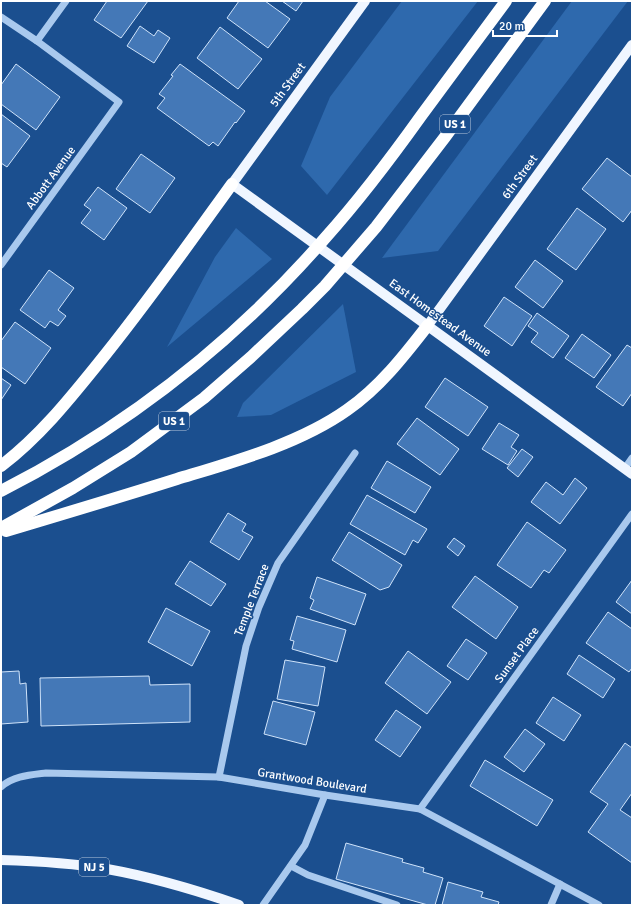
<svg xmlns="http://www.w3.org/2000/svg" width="633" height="906" font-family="Signika,sans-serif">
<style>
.green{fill:#2e69ad}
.building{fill:#4478b7;stroke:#cfe3fa}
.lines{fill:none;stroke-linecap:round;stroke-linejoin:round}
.minor{stroke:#a9c9ee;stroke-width:7}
.major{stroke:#f0f6ff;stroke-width:10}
.highway{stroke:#fff;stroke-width:12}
.labels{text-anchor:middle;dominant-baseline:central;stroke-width:3;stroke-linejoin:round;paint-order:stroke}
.shield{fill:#1b4f8f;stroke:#bbcadd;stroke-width:1}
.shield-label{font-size:11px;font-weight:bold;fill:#fff}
.street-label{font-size:12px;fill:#fff;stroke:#1b4f8f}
</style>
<rect width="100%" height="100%" fill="#1b4f8f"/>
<!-- green -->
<g class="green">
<path d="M402,1H478L327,195L301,166L330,97Z"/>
<path d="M572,1H628L438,251L382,258Z"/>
<path d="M236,228L272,259L167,347L215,257Z"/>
<path d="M343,304L356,372L271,415L237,417L243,403Z"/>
</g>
<!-- building -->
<g class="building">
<path d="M107,1H148L121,38L94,20Z"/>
<path d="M239,1H265L290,19L268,48L227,18Z"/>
<path d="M282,1H303L296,11Z"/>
<path d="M140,26L154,36L158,30L170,38L154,63L127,46Z"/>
<path d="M220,27L262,59L238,89L197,58Z"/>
<path d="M16,64L60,97L36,130L1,104V85Z"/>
<path d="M180,64L245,111L236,123L235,122L218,146L213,142L209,146L157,108L165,98L159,94L173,76L171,75Z"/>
<path d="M1,114L30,136L7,167L1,163Z"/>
<path d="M141,154L175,178L150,213L116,189Z"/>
<path d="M607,158L632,177V210L623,222L582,189Z"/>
<path d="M98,187L127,208L104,240L81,223L91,210L84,205Z"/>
<path d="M577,208L606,229L576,270L547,249Z"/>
<path d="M535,260L563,281L543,308L515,287Z"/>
<path d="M49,270L74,288L58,310L66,316L58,326L50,321L45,328L20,310Z"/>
<path d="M504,297L532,316L512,346L484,326Z"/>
<path d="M537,313L569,336L553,358L531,342L538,333L528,326Z"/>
<path d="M15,322L51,348L25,384L1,367V341Z"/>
<path d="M582,334L611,355L594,378L565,358Z"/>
<path d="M627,345L632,348V393L623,406L596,387Z"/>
<path d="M1,378L11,385L1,400Z"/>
<path d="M445,378L488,407L468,436L425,407Z"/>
<path d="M417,418L459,449L440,475L397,444Z"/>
<path d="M499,423L519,435L511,447L517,451L508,465L482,449Z"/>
<path d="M522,449L533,457L518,477L507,468Z"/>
<path d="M387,461L431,487L415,513L371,488Z"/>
<path d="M575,478L587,488L560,524L531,502L546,482L563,495Z"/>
<path d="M367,495L427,529L418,543L413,540L405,555L350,524Z"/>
<path d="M228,513L246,524L242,531L253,537L239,560L210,542Z"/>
<path d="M527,522L566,550L549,573L544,570L531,588L497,565Z"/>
<path d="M349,532L402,565L389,587L380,590L332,560Z"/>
<path d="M454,538L465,546L458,556L447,547Z"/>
<path d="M190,561L226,584L211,606L175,584Z"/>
<path d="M475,576L518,607L496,639L452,607Z"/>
<path d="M317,577L366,594L355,625L310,609L314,600L310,598Z"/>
<path d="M632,580V614L616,602Z"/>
<path d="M166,608L210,631L192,666L148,642Z"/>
<path d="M608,612L632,629V668L629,672L586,643Z"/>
<path d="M297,616L346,630L337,662L292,649L294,641L290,640Z"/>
<path d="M466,639L487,653L468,680L447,666Z"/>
<path d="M408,651L451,682L427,714L385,683Z"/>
<path d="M579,655L615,679L603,698L567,674Z"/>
<path d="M285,660L325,667L318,706L277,699Z"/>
<path d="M19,671L20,684L26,683L28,722L1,724V672Z"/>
<path d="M149,676L150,685L190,684V722L41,726L40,678Z"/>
<path d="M553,697L581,715L564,741L536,723Z"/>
<path d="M273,701L315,712L306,745L264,734Z"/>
<path d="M396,710L421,727L400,757L375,740Z"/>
<path d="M525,729L545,744L524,772L504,757Z"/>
<path d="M625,743L632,748V793L620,810L632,818V863L588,832L608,804L590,792Z"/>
<path d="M485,760L553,800L537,826L470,786Z"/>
<path d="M346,843L403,859L402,862L424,868L423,872L443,878L435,905H428L336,879Z"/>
<path d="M448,882L483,892L481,897L499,902L498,905H442Z"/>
</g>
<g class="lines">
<!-- minor -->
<g class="minor">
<path d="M1,17L37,41L119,102L1,265"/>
<path d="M37,41L66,1"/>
<path d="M625,468L632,458"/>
<path d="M219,777L246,646L259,607L278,563L355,453"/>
<path d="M1,787C13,776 30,775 46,773L219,777L325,795L420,809L599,905"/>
<path d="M420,809L632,514"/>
<path d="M291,866L308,875L397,905"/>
<path d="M263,905L305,845L325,795"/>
<path d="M551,905L560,884"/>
</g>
<!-- major -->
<g class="major">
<path d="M365,1L232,184L632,474"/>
<path d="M428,325L632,45"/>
<path d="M1,860C36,861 72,863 107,869C152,877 196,890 239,905"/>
</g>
<!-- highway -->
<g class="highway">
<path d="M1,466C39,437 68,401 97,365C145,306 188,245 232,184"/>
<path d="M1,491C124,428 235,342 326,237C360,199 391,158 421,116C449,78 478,39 506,1"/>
<path d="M1,528L73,488L131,452L154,435L204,398L251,357L302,309L325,286L376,227L445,137L545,1"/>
<path d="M6,531C63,514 120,497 177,479C233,462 299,444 347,410C379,388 404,356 428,325"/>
</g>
</g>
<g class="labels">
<!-- shield labels -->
<g class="shield">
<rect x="440" y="115" width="30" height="18" rx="3"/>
<rect x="159" y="412" width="30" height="18" rx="3"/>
<rect x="79" y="858" width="30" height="18" rx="3"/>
</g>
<g class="shield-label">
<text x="455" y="124">US 1</text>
<text x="174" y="421">US 1</text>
<text x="94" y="867">NJ 5</text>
</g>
<!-- street labels -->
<g class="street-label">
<text transform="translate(288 85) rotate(-54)">5th Street</text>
<text transform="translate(520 177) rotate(-54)">6th Street</text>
<text transform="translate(51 178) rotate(-54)">Abbott Avenue</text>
<text transform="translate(440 318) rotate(36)">East Homestead Avenue</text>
<text transform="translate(252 600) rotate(-69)">Temple Terrace</text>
<text transform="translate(517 655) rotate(-54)">Sunset Place</text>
<text transform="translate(312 781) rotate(9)">Grantwood Boulevard</text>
</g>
</g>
<!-- border -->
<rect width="633" height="906" fill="none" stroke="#ffffff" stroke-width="4"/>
<!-- scale -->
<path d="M493 30v6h64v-6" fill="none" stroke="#ffffff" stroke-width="2"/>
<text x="499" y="30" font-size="12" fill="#ffffff" stroke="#1b4f8f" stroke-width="3" paint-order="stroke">20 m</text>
</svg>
